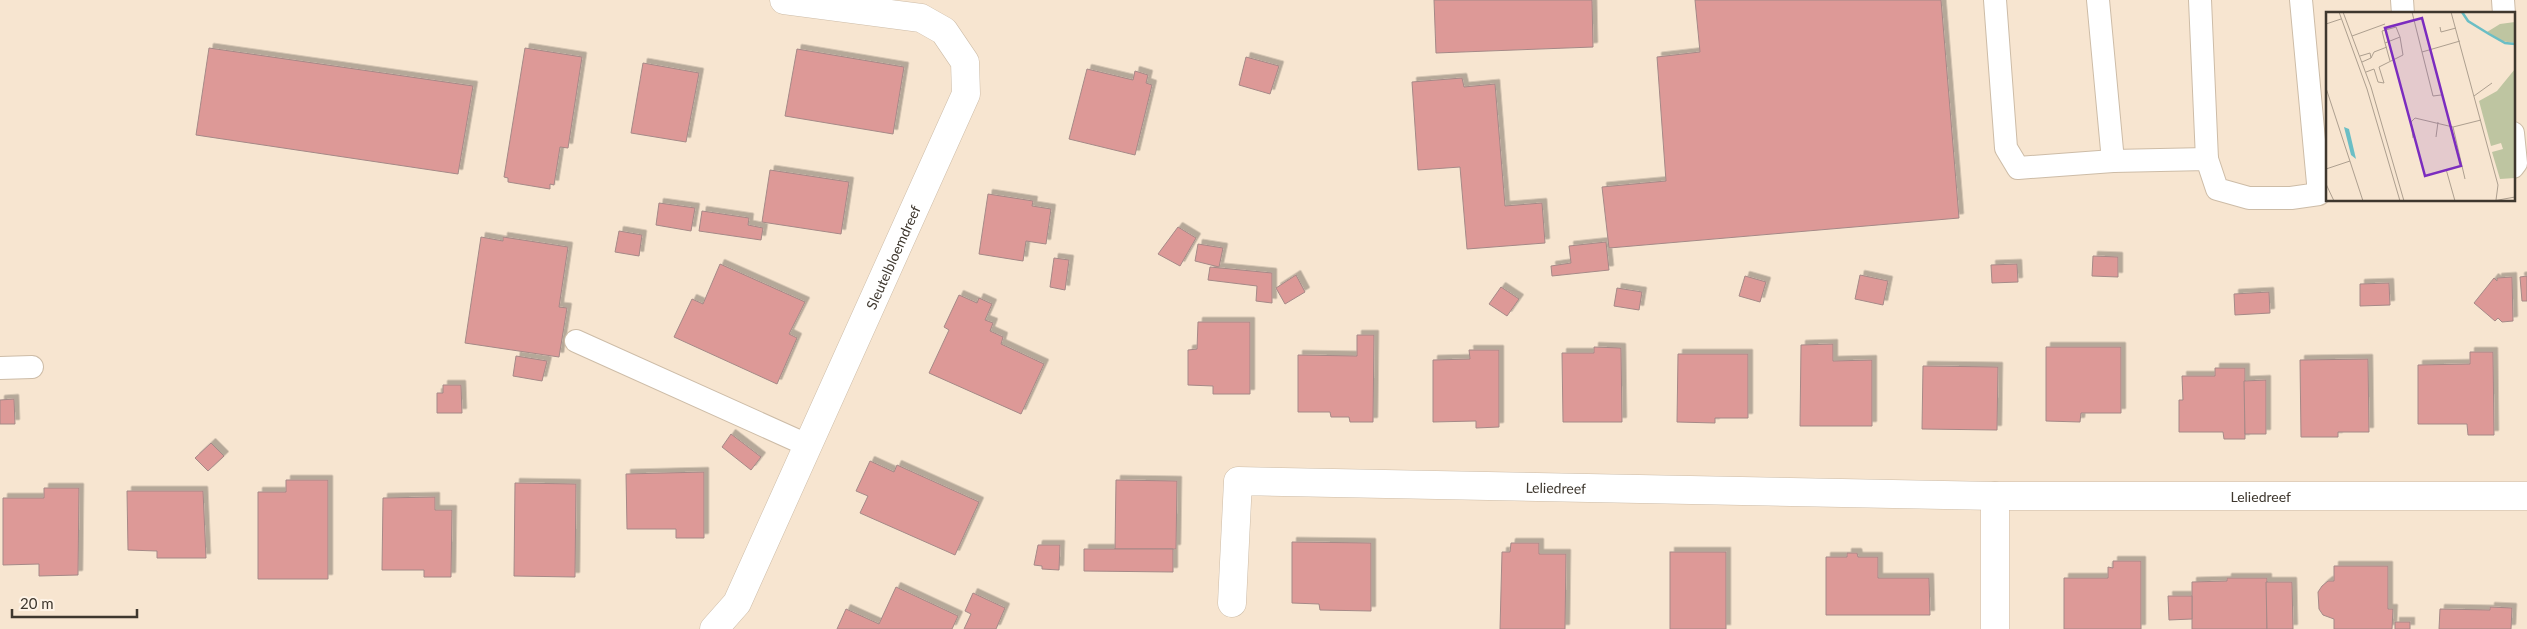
<svg xmlns="http://www.w3.org/2000/svg" width="2527" height="629" font-family="Lato,sans-serif">
<style>
.building{fill:#dd9997;stroke:#a58987;filter:url(#shadow)}
.lines{fill:none;stroke-linecap:round;stroke-linejoin:round}
.service-casing{stroke:#cdbca7;stroke-width:24}
.minor-casing{stroke:#cdbca7;stroke-width:29}
.service{stroke:#fff;stroke-width:22}
.minor{stroke:#fff;stroke-width:28}
.labels{text-anchor:middle;dominant-baseline:central;stroke-width:4;stroke-linejoin:round;paint-order:stroke}
.street-label{font-size:14px;fill:#3e372e;stroke:#fef3e6}
.inset-river{fill:none;stroke:#6bbec5;stroke-width:2.5}
.inset-road{fill:none;stroke:#ad9f8f;stroke-width:1}
.view{fill:#7b2cbf;fill-opacity:0.15;stroke:#7b2cbf;stroke-width:2.5}
.inset-edge{fill:none;stroke:#3e372e;stroke-width:2.5}
</style>
<defs>
<filter id="shadow"><feDropShadow dx="4.5" dy="-4.5" stdDeviation="0" flood-color="#0004"/></filter>
</defs>
<rect width="100%" height="100%" fill="#f7e5d0"/>
<!-- building -->
<g class="building">
<path d="M1434,0H1592L1593,47L1436,53Z"/>
<path d="M1695,0H1941L1959,218L1609,248L1602,187L1666,181L1657,57L1700,52Z"/>
<path d="M209,48L473,86L458,174L196,135Z"/>
<path d="M525,48L582,57L568,148L560,147L554,185L550,184V189L508,182V178L504,177Z"/>
<path d="M797,49L904,67L893,134L785,116Z"/>
<path d="M1246,57L1279,66L1270,94L1239,85Z"/>
<path d="M643,63L699,73L686,142L631,133Z"/>
<path d="M1087,69L1133,80L1135,71L1148,75L1146,83L1152,85L1135,155L1069,139Z"/>
<path d="M1462,78L1464,87L1495,84L1505,206L1542,203L1545,243L1467,249L1460,167L1418,170L1412,82Z"/>
<path d="M770,170L849,182L841,234L762,222Z"/>
<path d="M988,194L1033,201L1032,206L1051,209L1046,244L1026,241L1023,261L979,254Z"/>
<path d="M659,203L695,208L691,231L656,225Z"/>
<path d="M702,211L749,218L748,225L763,228L761,240L699,231Z"/>
<path d="M1178,227L1196,238L1180,266L1158,254Z"/>
<path d="M619,231L642,235L639,256L615,252Z"/>
<path d="M481,237L503,241V237L568,247L559,307L567,308L559,357L465,343Z"/>
<path d="M1606,242L1609,270L1552,276L1551,266L1571,263L1569,246Z"/>
<path d="M1198,244L1223,248L1219,267L1195,261Z"/>
<path d="M2093,256L2118,257V277L2092,276Z"/>
<path d="M1054,258L1069,260L1065,290L1050,287Z"/>
<path d="M720,264L805,302L789,334L797,338L777,384L674,337L692,299L703,304Z"/>
<path d="M2017,264L2018,282L1992,283L1991,265Z"/>
<path d="M1210,267L1272,273V303L1256,301L1257,286L1208,280Z"/>
<path d="M1296,275L1305,292L1285,304L1276,288Z"/>
<path d="M1860,275L1888,281L1883,305L1855,299Z"/>
<path d="M1745,276L1766,282L1760,302L1739,296Z"/>
<path d="M2527,276V301H2522L2520,277Z"/>
<path d="M2512,277L2513,321L2502,322L2498,318L2495,321L2474,303L2494,278L2497,281V278Z"/>
<path d="M2389,283L2390,305L2360,306V284Z"/>
<path d="M1501,287L1519,299L1507,316L1489,304Z"/>
<path d="M1617,288L1642,292L1639,310L1614,306Z"/>
<path d="M2269,292L2270,313L2235,315L2234,294Z"/>
<path d="M959,295L977,303L979,298L992,304L985,320L993,323L990,331L1003,337L1001,344L1044,364L1021,414L929,373L949,330L944,327Z"/>
<path d="M1198,322H1250V394H1213V386L1188,385V350L1197,349Z"/>
<path d="M1357,335H1374L1373,422H1350L1349,417H1331L1330,412H1298V355L1357,356Z"/>
<path d="M1833,344V361L1872,360V426H1800L1801,345Z"/>
<path d="M1594,347L1621,348L1622,422H1563L1562,353H1594Z"/>
<path d="M2046,347H2121V413H2081L2080,422L2046,421Z"/>
<path d="M1469,350H1499V427L1476,428V421L1433,422V360L1470,359Z"/>
<path d="M2470,352H2493L2494,435H2468L2467,424H2418V365L2470,364Z"/>
<path d="M1678,354H1748V418H1715V423L1677,422Z"/>
<path d="M516,356L547,361L542,381L513,376Z"/>
<path d="M2368,359L2369,432H2338V437H2301L2300,360Z"/>
<path d="M1923,366L1998,367L1997,430L1922,429Z"/>
<path d="M2215,368H2245V439H2224L2223,432H2179V400H2183L2182,376H2215Z"/>
<path d="M2266,380V434H2245L2244,381Z"/>
<path d="M443,385H461L462,413H437V393H443Z"/>
<path d="M14,399L15,424H0V400Z"/>
<path d="M731,434L761,457L751,470L722,447Z"/>
<path d="M211,443L224,456L208,471L195,458Z"/>
<path d="M870,461L894,472L897,465L979,502L955,555L860,513L868,496L856,491Z"/>
<path d="M704,472V538H676V529H627L626,474Z"/>
<path d="M286,480H328V579H258V492H286Z"/>
<path d="M1116,480L1177,481L1176,549H1115Z"/>
<path d="M515,483L576,484L575,577L514,576Z"/>
<path d="M44,488H79L78,575L39,576V564L3,565V498H44Z"/>
<path d="M127,491H203L206,558H157V551L128,550Z"/>
<path d="M435,497V510H452L451,577H424V570H382L383,498Z"/>
<path d="M1292,542L1371,543V611L1320,610L1319,604L1292,603Z"/>
<path d="M1511,543H1539V554H1566L1565,629H1500L1502,552H1510Z"/>
<path d="M1038,545H1060L1059,570L1042,569V566L1034,565Z"/>
<path d="M1084,549H1173V572L1084,571Z"/>
<rect x="1670" y="552" width="56" height="77"/>
<path d="M1847,553H1857L1858,557H1878V578H1929L1930,615H1826V557H1847Z"/>
<path d="M2113,561H2141V629H2064V578H2108V567L2113,568Z"/>
<path d="M2334,566H2388V609H2393L2392,629H2334V619L2323,615L2319,609L2318,592L2322,586L2328,581H2334Z"/>
<path d="M2227,578H2267V629H2192V582L2227,581Z"/>
<path d="M2266,582H2292L2293,629H2267Z"/>
<path d="M896,587L958,616L952,629H837L846,609L879,624Z"/>
<path d="M973,593L1005,608L996,629H964L971,614L965,611Z"/>
<path d="M2168,596H2192V619L2169,620Z"/>
<path d="M2490,607L2512,608L2511,629H2439L2440,609L2490,610Z"/>
<rect x="2395" y="622" width="15" height="7"/>
</g>
<g class="lines">
<defs>
<g id="service">
<path d="M1995,0L2006,148L2018,168L2113,161L2207,159L2217,189L2249,198H2291L2319,194L2301,0"/>
<path d="M2098,0L2113,161"/>
<path d="M2200,0L2207,159"/>
<path d="M2402,0L2403,14"/>
<path d="M2503,0L2504,14"/>
<path d="M2513,133L2516,163L2513,167"/>
<path d="M576,341L807,445"/>
<path d="M0,368L32,367"/>
</g>
<g id="minor">
<path d="M1995,496V629"/>
<path id="s1" d="M1232,603L1238,481L1995,496H2527"/>
<path id="s2" d="M714,629L737,603L966,94L965,62L944,31L921,18L784,0"/>
</g>
</defs>
<!-- service casing -->
<use href="#service" class="service-casing"/>
<!-- minor casing -->
<use href="#minor" class="minor-casing"/>
<!-- service -->
<use href="#service" class="service"/>
<!-- minor -->
<use href="#minor" class="minor"/>
</g>
<g class="labels">
<!-- street labels -->
<g class="street-label">
<text stroke="none"><textPath href="#s2" startOffset="414">Sleutelbloemdreef</textPath></text>
<text stroke="none"><textPath href="#s1" startOffset="440">Leliedreef</textPath></text>
<text stroke="none"><textPath href="#s1" startOffset="1145">Leliedreef</textPath></text>
</g>
</g>
<!-- overview -->
<g transform="translate(2326 12)">
<rect width="189" height="189" fill="#f7e5d0"/>
<path d="M189,10V31L174,29L161,20L174,12ZM189,57V166L174,167L166,140L177,137L175,131L165,134L153,89L171,79Z" fill="#bec5a1"/>
<path d="M18,115L23,117L30,147L25,143Z" fill="#6bbec5"/>
<path class="inset-river" d="M136,0L142,9L163,22L179,31L189,32"/>
<path class="inset-road" d="M13,0L41,77L74,189M17,0L45,75L78,189M86,0L107,84L115,83M125,0L172,173L170,188M0,12L15,7M114,15L115,20L130,16M26,24L59,12M59,31L56,19L70,15L74,25M96,40L134,29M34,44L44,41L45,46L36,50M45,46L48,40L61,35M40,60L48,57L52,70L58,71L53,55L77,43L74,25L59,31L64,49M0,76L37,189M148,84L166,71M127,115L139,167M110,125L112,110M87,126L85,110L89,106L127,115L155,108M0,157L24,149M120,157L129,189M0,172L8,189M167,189L189,185"/>
<path class="view" d="M96,6L135,154L99,164L59,16Z"/>
<rect width="189" height="189" class="inset-edge"/>
</g>
<!-- scale -->
<path d="M12 609v8h125v-8" fill="none" stroke="#3e372e" stroke-width="2.5"/>
<text x="20" y="609" font-size="15" fill="#3e372e" stroke="#fef3e6" stroke-width="4" paint-order="stroke">20 m</text>
</svg>
